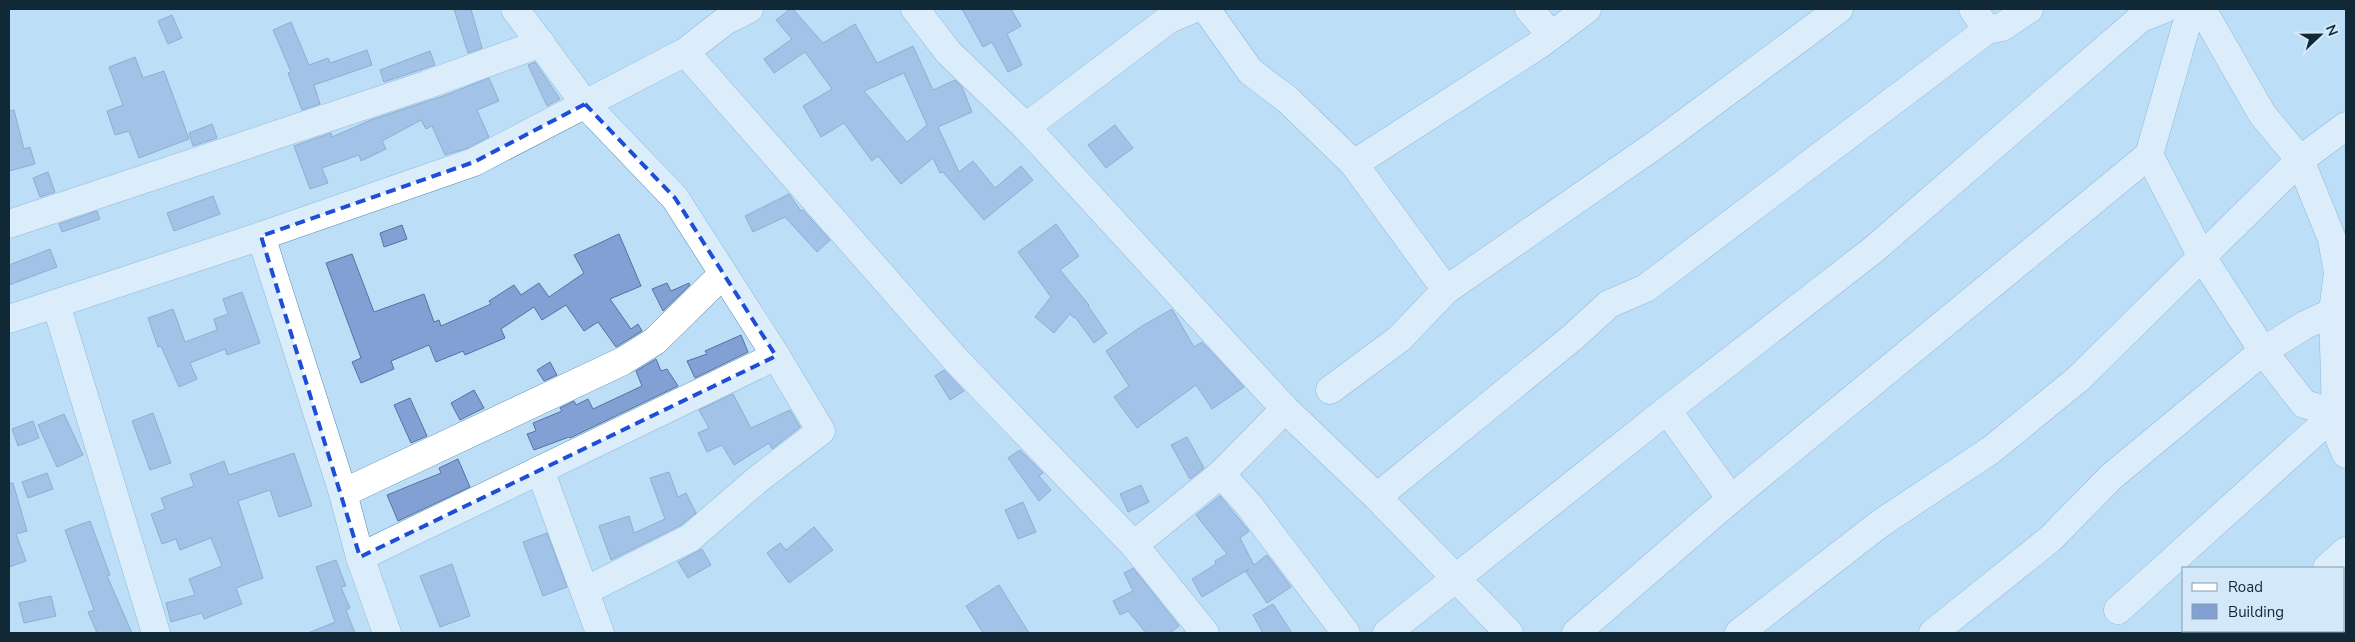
<svg xmlns="http://www.w3.org/2000/svg" width="2355" height="642" font-family="'Nunito Sans',sans-serif">
<style>
.building{fill:#82a0d3;stroke:#5572a2;fill-rule:evenodd}
.lines{fill:none;stroke-linecap:round;stroke-linejoin:round}
.minor-casing{stroke:#558cb2;stroke-width:29}
.minor{stroke:#fff;stroke-width:28}
.marked{fill:none;stroke:#1d4ed8;stroke-width:4;stroke-dasharray:10 6;stroke-linejoin:round}
</style>
<rect width="100%" height="100%" fill="#bddef7"/>
<!-- building -->
<g class="building">
<path d="M454,9H471L482,48L468,53Z"/>
<path d="M790,9H793L823,43L855,24L877,63L913,46L933,90L955,80L962,87L972,112L938,127L959,172L973,161L995,188L1021,166L1033,180L984,220L943,172L940,173L933,158L901,184L878,156L872,161L844,123L821,137L803,106L832,89L805,52L774,73L764,59L792,39L776,20ZM904,73L927,125L907,142L864,91Z"/>
<path d="M962,9H1011L1021,26L1007,34L1022,65L1008,72L992,42L983,47Z"/>
<path d="M172,15L182,38L168,44L158,21Z"/>
<path d="M291,22L309,65L328,58L330,63L367,50L372,65L314,85L320,104L302,110L288,73L291,72L273,30Z"/>
<path d="M430,51L435,65L384,82L380,70Z"/>
<path d="M135,57L143,78L164,71L189,139L139,158L129,131L115,135L107,111L123,105L109,67Z"/>
<path d="M535,62L560,99L547,106L528,65Z"/>
<path d="M489,78L499,101L477,110L489,137L468,148L445,155L432,126L426,129L421,120L382,141L386,149L361,161L359,155L322,168L328,183L310,189L294,146L331,133L332,137L371,120L446,95Z"/>
<path d="M14,110L24,149L30,147L35,164L9,171V111Z"/>
<path d="M212,124L217,138L193,146L189,133Z"/>
<path d="M1115,125L1133,148L1106,168L1088,145Z"/>
<path d="M48,172L55,192L40,197L33,178Z"/>
<path d="M789,194L801,211L803,210L830,240L817,252L785,217L753,232L745,216Z"/>
<path d="M213,196L220,214L174,231L167,213Z"/>
<path d="M97,211L100,219L62,232L59,224Z"/>
<path d="M1056,224L1079,256L1060,270L1089,305L1088,306L1107,333L1094,343L1075,317L1074,318L1070,314L1054,333L1035,317L1051,297L1018,252Z"/>
<path d="M402,225L407,239L384,247L380,233Z"/>
<path d="M619,234L641,286L610,299L631,329L638,324L642,331L616,347L598,322L584,331L566,305L542,320L534,307L501,329L505,338L465,355L463,351L436,362L429,345L391,361L394,369L361,383L352,362L361,358L326,263L352,254L374,312L424,294L434,322L439,320L441,326L491,304L489,301L514,285L521,295L539,283L549,297L584,273L574,255Z"/>
<path d="M50,249L57,267L9,285V265Z"/>
<path d="M667,283L671,291L689,283L690,285L663,311L652,289Z"/>
<path d="M242,292L260,343L227,355L225,349L190,363L197,379L179,387L161,346L158,347L148,318L173,309L185,342L217,330L214,319L228,314L223,299Z"/>
<path d="M1172,309L1194,347L1202,342L1244,387L1212,409L1196,385L1137,428L1114,397L1129,386L1106,351L1142,326Z"/>
<path d="M741,335L748,352L695,378L687,361L707,354L705,351Z"/>
<path d="M656,359L661,371L667,369L678,386L570,438L569,437L534,450L527,434L536,431L533,423L562,411L560,408L574,401L576,405L588,399L593,409L642,386L636,371Z"/>
<path d="M550,362L557,375L544,381L537,370Z"/>
<path d="M944,370L964,391L950,400L935,376Z"/>
<path d="M474,390L484,408L460,420L451,403Z"/>
<path d="M733,394L751,428L790,410L800,427L772,449L769,443L734,465L722,445L707,452L698,433L709,428L699,410Z"/>
<path d="M410,398L427,436L411,443L394,405Z"/>
<path d="M153,413L171,463L150,470L132,421Z"/>
<path d="M64,414L83,455L57,467L38,425Z"/>
<path d="M33,421L39,438L18,446L12,429Z"/>
<path d="M1187,437L1204,468L1190,479L1171,445Z"/>
<path d="M1020,450L1043,473L1039,476L1051,490L1039,501L1008,458Z"/>
<path d="M294,453L312,506L279,517L270,490L238,501L263,578L236,588L242,604L204,619L202,613L171,622L166,603L195,595L189,579L222,566L211,538L180,550L176,539L162,544L151,514L165,509L161,498L194,486L190,474L224,461L229,475Z"/>
<path d="M458,459L470,487L398,521L387,495L441,473L439,468Z"/>
<path d="M669,472L678,497L686,493L696,513L681,525L611,560L599,526L629,516L634,533L665,519L650,478Z"/>
<path d="M47,473L53,489L28,498L22,482Z"/>
<path d="M9,483H13L27,531L16,534L26,561L9,567Z"/>
<path d="M1141,485L1149,502L1128,512L1120,494Z"/>
<path d="M1220,496L1249,531L1240,538L1254,565L1267,555L1291,587L1267,603L1246,572L1249,569L1202,597L1192,579L1216,564L1215,561L1227,554L1196,515Z"/>
<path d="M1023,502L1036,532L1018,539L1005,510Z"/>
<path d="M90,521L110,575L107,576L132,633H97L88,612L94,610L65,530Z"/>
<path d="M814,527L833,550L789,583L767,553L780,543L786,550Z"/>
<path d="M547,533L567,587L543,596L523,542Z"/>
<path d="M702,549L711,565L688,578L678,562Z"/>
<path d="M336,560L346,586L341,587L350,608L346,610L355,633H308L335,622L316,567Z"/>
<path d="M452,564L470,616L440,627L420,576Z"/>
<path d="M1133,568L1179,626L1170,633H1146L1128,611L1120,615L1113,601L1133,591L1124,573Z"/>
<path d="M999,585L1029,633H983L966,606Z"/>
<path d="M51,596L56,616L24,623L19,603Z"/>
<path d="M1273,604L1292,633H1263L1253,615Z"/>
</g>
<g class="lines">
<defs>
<g id="minor">
<path d="M515,9L585,104L675,198L776,356L821,431L757,480L690,538L585,591"/>
<path d="M915,9L949,53L1026,127L1285,409L1377,497L1509,633"/>
<path d="M1206,9L1250,71L1288,100L1354,164L1446,290"/>
<path d="M1529,9L1551,35"/>
<path d="M1973,9L1987,30"/>
<path d="M2202,9L2262,114L2300,160L2332,239L2338,272L2333,312L2336,413L2340,440L2346,454"/>
<path d="M685,52L956,360L1134,545L1205,633"/>
<path d="M1026,127L1169,19L1193,9"/>
<path d="M2149,155L2202,257L2263,351L2304,404L2336,413"/>
<path d="M1354,164L1540,44L1587,9"/>
<path d="M9,224L426,85L541,43"/>
<path d="M261,236L343,493L360,557L387,633"/>
<path d="M56,304L156,633"/>
<path d="M9,319L261,236L474,162L685,52L725,21L749,9"/>
<path d="M1330,390L1399,339L1446,290L1658,143L1839,9"/>
<path d="M1667,410L1731,499"/>
<path d="M540,470L600,633"/>
<path d="M1221,474L1248,504L1346,633"/>
<path d="M343,493L623,361L655,341L723,274"/>
<path d="M1377,497L1573,337L1609,304L1646,288L1987,30L2002,27L2029,9"/>
<path d="M1134,545L1221,474L1285,409"/>
<path d="M360,557L776,356"/>
<path d="M2327,568L2346,551"/>
<path d="M2118,610L2346,404"/>
<path d="M1387,633L1667,410L1873,250L2141,18L2164,9"/>
<path d="M1576,633L1731,499L2149,155L2191,9"/>
<path d="M1739,633L1881,523L1991,450L2078,379L2300,160L2346,126"/>
<path d="M1933,633L2050,539L2112,476L2263,351L2305,325L2333,312L2346,313"/>
<path d="M2252,633L2255,631"/>
</g>
</defs>
<!-- minor casing -->
<use href="#minor" class="minor-casing"/>
<!-- minor -->
<use href="#minor" class="minor"/>
</g>
<!-- marked area -->
<path d="M0 0H2355V642H0ZM585,104L675,198L776,356L360,557L261,236L474,162Z" fill="#bddef7" fill-opacity=".55" fill-rule="evenodd"/>
<path class="marked" d="M585,104L675,198L776,356L360,557L261,236L474,162Z"/>
<!-- border -->
<rect width="2355" height="642" fill="none" stroke="#112837" stroke-width="20"/>
<!-- legend -->
<rect x="2182" y="567" width="162" height="65" fill="#d3e9fa" stroke="#859cac"/>
<rect x="2192" y="583" width="25" height="8" fill="#ffffff" stroke="#859cac"/>
<text x="2228" y="592" font-size="15" fill="#112837">Road</text>
<rect x="2192" y="604" width="25" height="15" fill="#82a0d3" stroke="#859cac"/>
<text x="2228" y="617" font-size="15" fill="#112837">Building</text>
<!-- north arrow -->
<g transform="translate(2320 35) rotate(68)" stroke="#d3e9fa" stroke-width="4" paint-order="stroke">
<path d="M0-4L9 19L0 12L-9 19Z" fill="#112837"/>
<text y="-8" font-size="14" font-weight="bold" text-anchor="middle" fill="#112837">N</text>
</g>
</svg>
